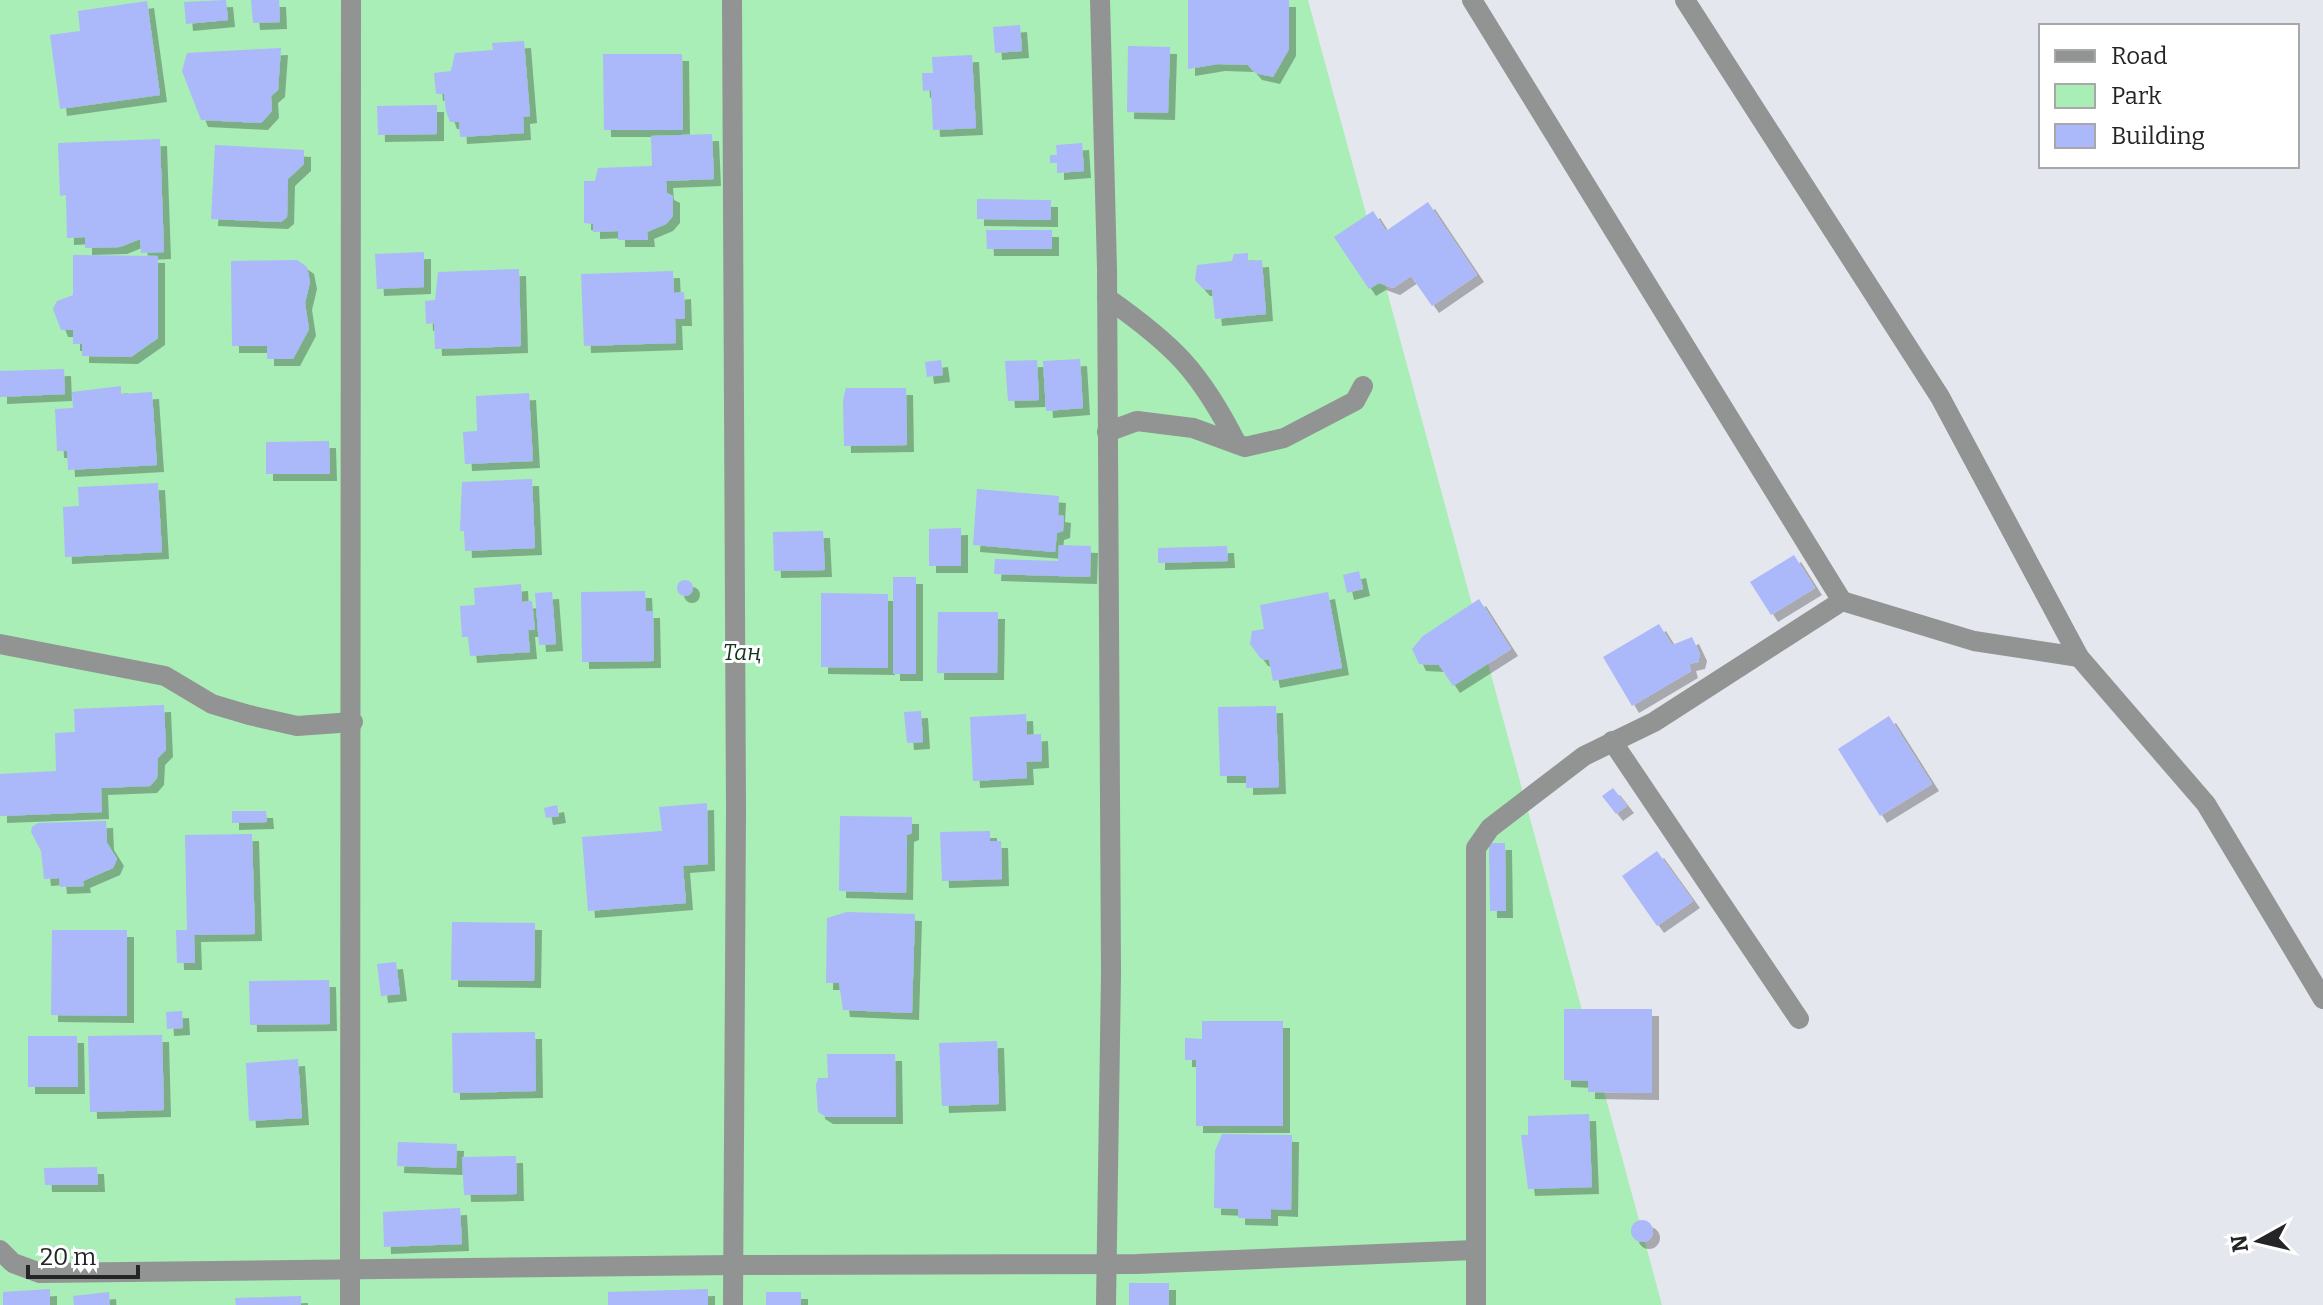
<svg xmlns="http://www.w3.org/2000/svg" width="2323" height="1305" font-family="Bitter,serif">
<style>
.green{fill:#a9edb7}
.building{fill:#abb8fa;filter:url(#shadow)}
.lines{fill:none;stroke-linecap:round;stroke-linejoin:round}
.minor{stroke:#919492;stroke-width:20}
.labels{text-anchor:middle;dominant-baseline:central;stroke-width:6;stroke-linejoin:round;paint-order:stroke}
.park-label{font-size:22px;font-style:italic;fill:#12341b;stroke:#fff}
</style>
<defs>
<filter id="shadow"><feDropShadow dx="7" dy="7" stdDeviation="0" flood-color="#0004"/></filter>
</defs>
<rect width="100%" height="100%" fill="#e5e7ee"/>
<!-- green -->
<path class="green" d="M0,0H1308L1662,1305H0Z"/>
<!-- building -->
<g class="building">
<path d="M226,0L228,20L186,24L184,2Z"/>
<path d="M251,0H279L280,22L253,23Z"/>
<path d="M1188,0H1289V49L1273,77L1255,73L1248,65L1218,64L1188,69Z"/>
<path d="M147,1L160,95L60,109L50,35L80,31L78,11Z"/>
<path d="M1020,25L1022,51L995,53L993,27Z"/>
<path d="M524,41L530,116L523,117L524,133L460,137L459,122H450L446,111L444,94H436L434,73L451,71L455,53L493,50L492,43Z"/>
<path d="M1128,46L1170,47L1168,113L1127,112Z"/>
<path d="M281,48L278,90L271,96L272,111L261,123L201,120L182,71L187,53Z"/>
<path d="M603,54H682L683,130H604Z"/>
<path d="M972,55L976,128L933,130L931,90L923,91L922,73H933L932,57Z"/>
<path d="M437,105V134L378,135L377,106Z"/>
<path d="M712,134L714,179L666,181L667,193L673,196V216L666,224L647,232L648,240H618V231L593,232V224L584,223V181H595L598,168L652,166L651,136Z"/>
<path d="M160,139L164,252L141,253L140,239L120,247L85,248V237L67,238L66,195L60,196L58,143Z"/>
<path d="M1082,143L1084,171L1057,173V163H1050V155H1057L1056,145Z"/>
<path d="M215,145L304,150V164L288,179L287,217L281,222L211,219Z"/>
<path d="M977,199L1051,200V220L977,219Z"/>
<path d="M1428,202L1477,275L1432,306L1411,276L1393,288L1379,283L1369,289L1334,237L1373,211L1386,231Z"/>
<path d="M986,230H1052V249H987Z"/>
<path d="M424,252V287L377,289L375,254Z"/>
<path d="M1248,253V261L1262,260L1266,314L1215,319L1212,290L1203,289L1195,280L1197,265L1232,261L1234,254Z"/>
<path d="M73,255L158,256V338L131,357L82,356V344H73V330H61L53,309L57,301L73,295Z"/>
<path d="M297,260L307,267L310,282L305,303L309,329L293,359H267V346H232L231,261Z"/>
<path d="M519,269L521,346L435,349L434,323L426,324L425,301L435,300L438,272Z"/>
<path d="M673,271L674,293L684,292L685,319H675L676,343L584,346L581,274Z"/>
<path d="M1080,359L1083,408L1046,411L1043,361Z"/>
<path d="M941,360L943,375L927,377L925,362Z"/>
<path d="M1037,360L1039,400L1008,401L1005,361Z"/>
<path d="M64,369L65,394L0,397V371Z"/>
<path d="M121,386V394L152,392L157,465L68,470L67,451H57L55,409L73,408L72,392Z"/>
<path d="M846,388H906L907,445L844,446L843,400Z"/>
<path d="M529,393L533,461L465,464L463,432L477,431L476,396Z"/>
<path d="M329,441L330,474H266V442Z"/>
<path d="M532,479L535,548L465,551L464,531H460L462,482Z"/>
<path d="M158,483L162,552L65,557L63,507L79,506L78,487Z"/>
<path d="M977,489L1059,496L1058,515L1064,516L1063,531L1057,533L1055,552L973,545Z"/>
<path d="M961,528V566H929V529Z"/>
<path d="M823,531L825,570L774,571L773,532Z"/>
<path d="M1059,545L1091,546L1090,577L994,574L995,559L1058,561Z"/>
<path d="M1227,546L1228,561L1158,563V548Z"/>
<path d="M1794,555L1815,588L1771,615L1750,582Z"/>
<path d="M1359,571L1363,589L1347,593L1343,575Z"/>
<rect x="893" y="577" width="23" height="97"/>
<circle cx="685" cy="588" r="8"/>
<path d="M521,584L522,602L532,601L535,630H528L530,652L470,656L468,637H462L460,606L475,605L474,588Z"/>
<path d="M645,591L646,611H653L654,661L582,662L581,592Z"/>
<path d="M552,592L556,644L539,645L535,593Z"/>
<path d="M1328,592L1342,668L1273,681L1269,660L1261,659L1250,644L1252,631L1264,629L1260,605Z"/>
<path d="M821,593L888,594V668L821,667Z"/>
<path d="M1479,599L1511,649L1453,686L1439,665L1419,664L1412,649L1423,636Z"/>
<path d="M938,612H998L997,673H937Z"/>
<path d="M1659,624L1672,645L1692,637L1700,654L1698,662L1689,664L1691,671L1632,706L1603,657Z"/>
<path d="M164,705L166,750L158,758L157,778L150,786L101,788L102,812L0,816V774L56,771L55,733L75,732L74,709Z"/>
<path d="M1276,706L1279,787L1246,788V776H1220L1218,707Z"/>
<path d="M921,711L923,742L907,743L904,712Z"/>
<path d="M1026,714L1027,735L1041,734L1042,761L1026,762L1027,778L973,781L970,717Z"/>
<path d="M1889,716L1932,784L1880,816L1838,749Z"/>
<path d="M1613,788L1627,806L1616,814L1602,796Z"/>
<path d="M707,803L708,864L683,866L686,903L588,911L582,837L662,831L659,807Z"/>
<path d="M557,805L559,816L546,818L544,808Z"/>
<path d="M232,811H266L267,822L232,823Z"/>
<path d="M840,816L912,817V833L907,835L906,893L839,891Z"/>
<path d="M106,821L107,843L117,859L113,868L83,881L84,886L60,887L59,878L44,879L41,851L31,832L32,827L38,823Z"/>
<path d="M990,831V841H1001L1002,879L942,881L940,832Z"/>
<path d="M252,834L255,934L194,935L195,963H177L176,930H187L185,835Z"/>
<path d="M1489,843H1505L1506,911H1490Z"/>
<path d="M1657,851L1693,901L1657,926L1622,876Z"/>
<path d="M847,912L915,914L912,1013L843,1010L839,983H826L827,918Z"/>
<path d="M452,922L535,923L534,981L451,980Z"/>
<path d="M52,930H127V1016L51,1015Z"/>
<path d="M396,962L400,994L381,996L377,964Z"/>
<path d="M329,980L330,1024L250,1025L249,981Z"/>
<path d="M1564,1009H1652V1093L1588,1092V1081L1564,1080Z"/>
<path d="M182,1011L183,1028L167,1029L166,1012Z"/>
<path d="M1202,1021H1283V1126H1196V1060H1185V1038L1202,1039Z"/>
<path d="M535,1032L536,1091L453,1093L452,1033Z"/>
<path d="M162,1035L164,1110L90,1112L88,1036Z"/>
<path d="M28,1036H77L78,1087H28Z"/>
<path d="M997,1041L999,1104L942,1106L939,1043Z"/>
<path d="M827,1054H895L896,1117H826L818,1112L816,1085L818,1078H828Z"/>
<path d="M298,1059L302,1118L249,1121L246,1063Z"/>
<path d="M1589,1114L1592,1187L1528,1189L1521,1135H1528V1116Z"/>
<path d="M1222,1134L1292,1135L1291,1210L1271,1209V1219L1238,1218V1209L1214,1208L1215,1151Z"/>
<path d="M398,1142L457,1144L456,1168L397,1166Z"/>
<path d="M516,1156L517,1194L464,1195L462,1157Z"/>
<path d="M97,1167L98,1185H45L44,1168Z"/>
<path d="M460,1208L462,1244L384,1247L383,1212Z"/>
<circle cx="1642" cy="1231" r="11"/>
<rect x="1129" y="1283" width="40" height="22"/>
<path d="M50,1289V1305H3V1292Z"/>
<path d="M708,1289V1305H608V1292Z"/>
<path d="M109,1292L110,1305H74L73,1296Z"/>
<rect x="766" y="1292" width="35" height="13"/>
<path d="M301,1296V1305H236L235,1298Z"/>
</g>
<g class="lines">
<!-- minor -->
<g class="minor">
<path d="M732,0L736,810L733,1305"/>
<path d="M1100,0L1107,269L1111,974L1106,1305"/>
<path d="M1472,0L1842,601"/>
<path d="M1685,0L1940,397L2079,657L2206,804L2323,999"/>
<path d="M1107,298C1174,345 1200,371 1237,444"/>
<path d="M1107,432L1137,421L1193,428L1245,447L1284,438L1355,401L1363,386"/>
<path d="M0,644L165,676L212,704L249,715L297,726L353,722"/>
<path d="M1612,741L1799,1019"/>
<path d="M0,1250L13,1263L40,1273L733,1265L1137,1264L1474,1250"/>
<path d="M350,1305L351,0"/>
<path d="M1476,1305V848L1490,828L1584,756L1654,722L1842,601L1974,641L2079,657"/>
</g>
</g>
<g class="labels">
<!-- park labels -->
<g class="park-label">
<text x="742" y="652">Таң</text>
</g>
</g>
<!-- legend -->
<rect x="2039" y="24" width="260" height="144" fill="#ffffff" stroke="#a8a8a9" stroke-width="2"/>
<rect x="2055" y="50" width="40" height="12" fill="#919492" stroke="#a8a8a9" stroke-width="2"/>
<text x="2111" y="64" font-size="24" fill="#252528">Road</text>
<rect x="2055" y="84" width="40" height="24" fill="#a9edb7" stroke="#a8a8a9" stroke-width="2"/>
<text x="2111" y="104" font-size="24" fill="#252528">Park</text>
<rect x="2055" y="124" width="40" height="24" fill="#abb8fa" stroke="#a8a8a9" stroke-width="2"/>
<text x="2111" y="144" font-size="24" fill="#252528">Building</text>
<!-- north arrow -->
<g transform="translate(2259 1241) rotate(262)" stroke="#ffffff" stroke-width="6" paint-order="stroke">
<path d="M0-6L14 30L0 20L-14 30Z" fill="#252528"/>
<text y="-12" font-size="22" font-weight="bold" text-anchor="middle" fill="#252528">N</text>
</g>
<!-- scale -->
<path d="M28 1265v12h110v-12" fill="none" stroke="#252528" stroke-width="4"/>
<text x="40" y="1265" font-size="24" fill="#252528" stroke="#ffffff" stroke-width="6" paint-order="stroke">20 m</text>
</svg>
